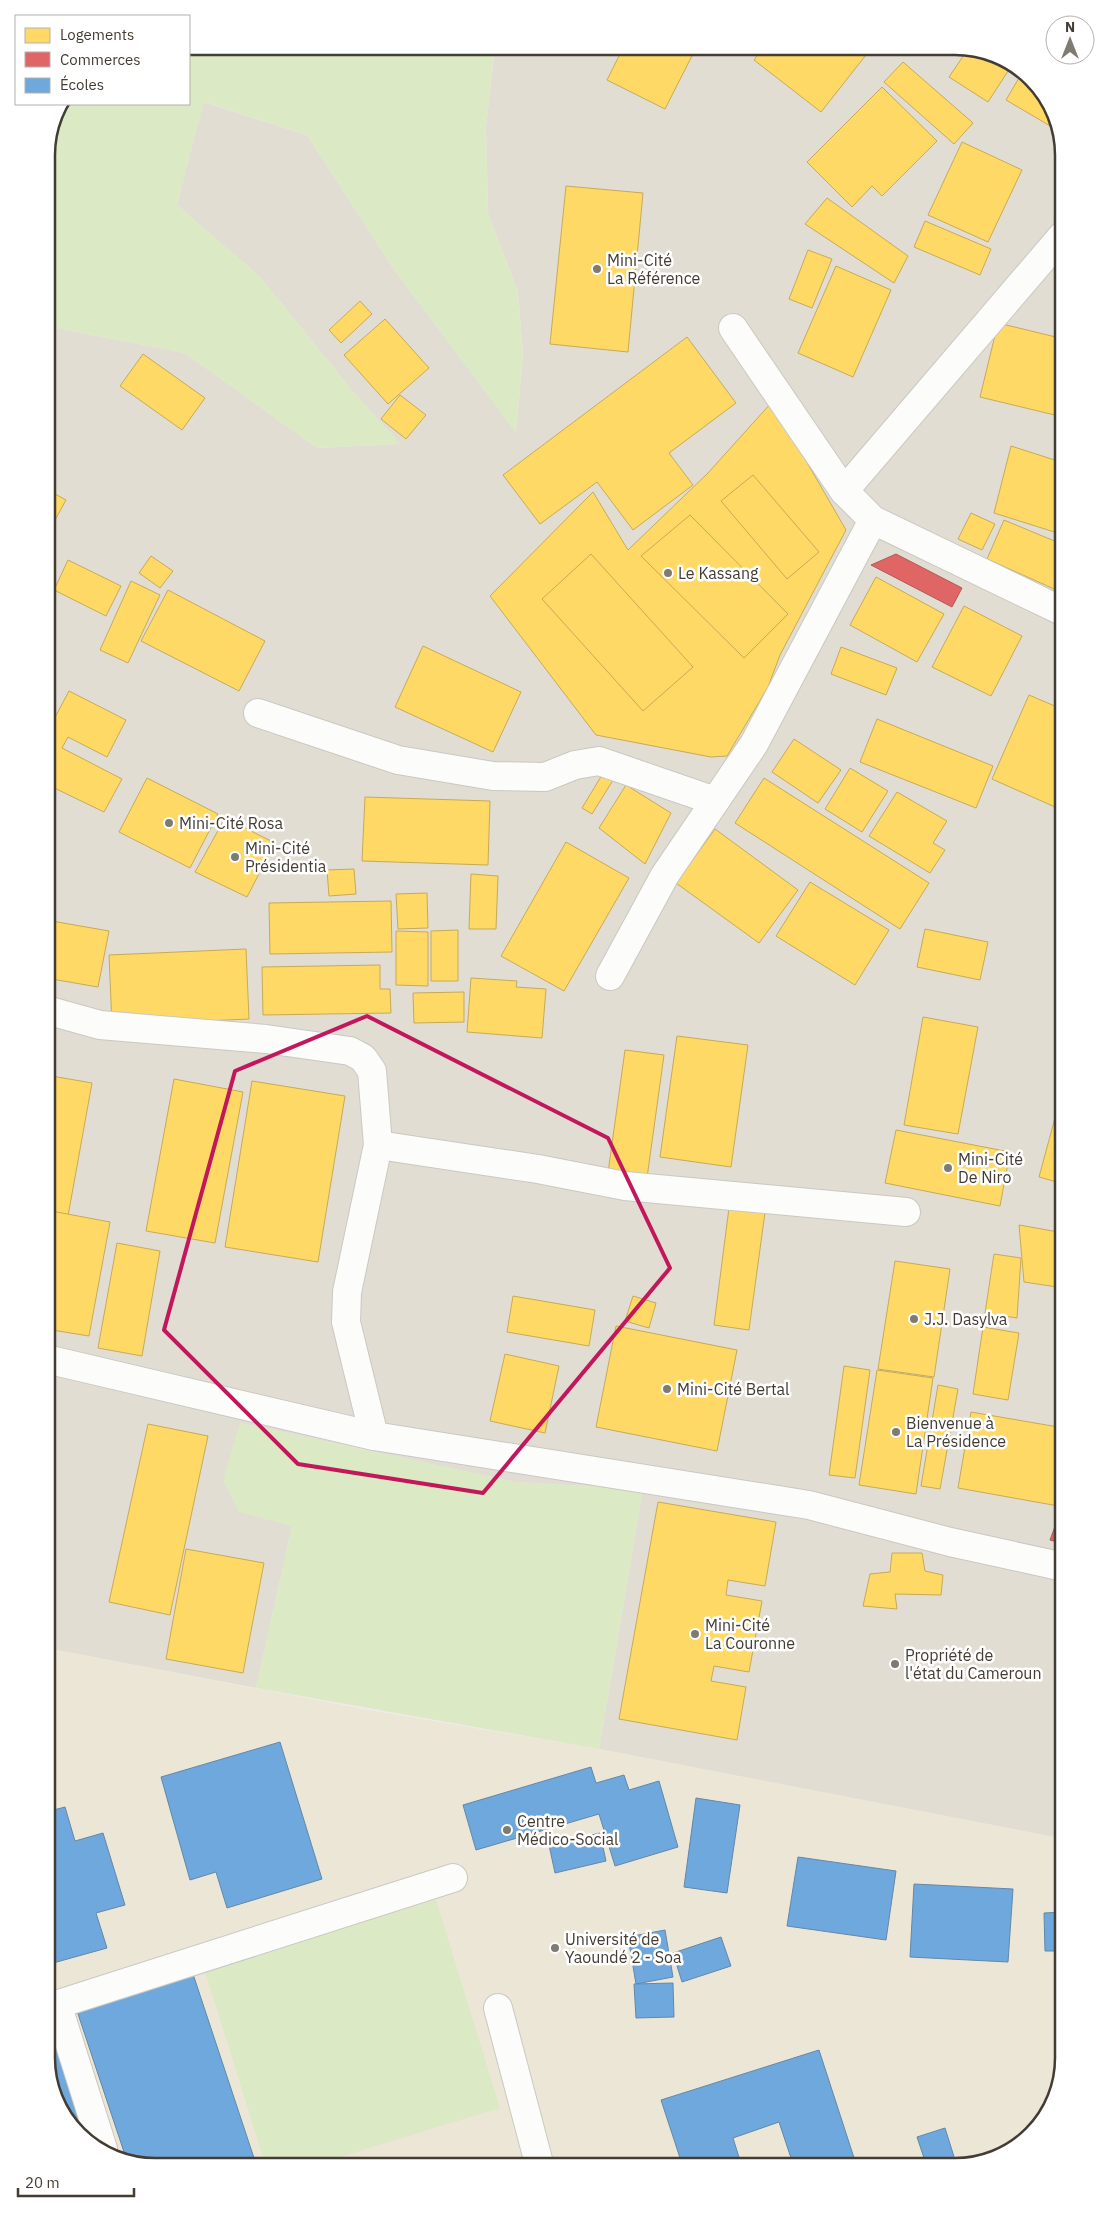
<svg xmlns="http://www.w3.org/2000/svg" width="1110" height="2213" font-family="'IBM Plex Sans',sans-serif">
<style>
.residential{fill:#e2ddd3}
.education{fill:#ece6d7}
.green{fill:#dbe9c5}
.homes{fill:#ffd966;stroke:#c7aa57}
.shops{fill:#e06666;stroke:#b15957}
.schools{fill:#6fa8dc;stroke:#6288a9}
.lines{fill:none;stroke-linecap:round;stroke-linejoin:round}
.street-casing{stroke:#cac8c2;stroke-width:30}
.street{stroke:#fcfcfb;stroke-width:28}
.marked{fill:none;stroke:#c2185b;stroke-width:4;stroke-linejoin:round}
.poi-dot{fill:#7f7a72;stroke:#fff;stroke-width:2}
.labels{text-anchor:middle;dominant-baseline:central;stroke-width:5;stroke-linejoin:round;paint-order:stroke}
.poi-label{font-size:16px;fill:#433c33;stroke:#fff;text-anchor:start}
.rim{fill:none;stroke:#433c33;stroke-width:2.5}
</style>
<rect width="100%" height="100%" fill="#eeece6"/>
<!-- residential -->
<path class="residential" d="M495,46L962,47L1021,69L1056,114L1064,155V1839L599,1749L643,1489L515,1482L240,1423L292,1526L256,1688L46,1648V326L185,353L317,448L400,444L356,395L259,276L177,205L203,102L307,135L393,268L516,432L523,355L518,292L488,213L486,126Z"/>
<!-- education -->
<path class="education" d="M46,1648L363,1709L599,1749L1064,1839V2058L1045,2119L996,2159L955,2167H148L89,2144L54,2099L46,2058Z"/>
<!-- green -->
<g class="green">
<path d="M189,46H495L486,126L488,213L518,292L523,355L516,433L393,268L307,135L204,102L177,205L259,276L356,395L401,444L317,448L185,353L46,326V148L57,107L60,104H189Z"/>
<path d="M240,1423L515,1482L643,1489L599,1749L256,1688L292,1526L239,1512L223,1480Z"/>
<path d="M436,1900L500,2108L307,2167H266L205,1971Z"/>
</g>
<!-- homes -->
<g class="homes">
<path d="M538,46H556L551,54Z"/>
<path d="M624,46H697L665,109L607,80Z"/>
<path d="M764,46H854L866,55L821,112L754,60Z"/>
<path d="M968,49L1012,65L988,102L949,77Z"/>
<path d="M903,62L973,123L954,144L884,82Z"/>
<path d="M1023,71L1056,114L1057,119L1052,127L1006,100Z"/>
<path d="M882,87L937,141L882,196L872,186L852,207L807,162Z"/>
<path d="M962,142L1022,170L988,242L928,215Z"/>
<path d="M566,186L643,193L628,352L550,344Z"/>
<path d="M827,198L908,256L894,283L805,224Z"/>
<path d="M925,221L991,249L980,275L914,247Z"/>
<path d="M808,250L832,259L812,308L789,299Z"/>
<path d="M836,266L891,290L853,377L798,353Z"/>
<path d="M360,301L372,314L341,343L329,330Z"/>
<path d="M385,319L429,368L388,404L344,355Z"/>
<path d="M998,323L1064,339L1063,417L980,397Z"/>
<path d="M687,337L736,403L669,453L693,485L633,530L597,482L540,524L503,475Z"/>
<path d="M143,354L205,398L182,430L120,386Z"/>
<path d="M400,395L426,415L406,439L381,419Z"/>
<path d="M772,402L846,530L780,655L768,687L727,756L711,757L596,735L490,596L593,492L628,550L708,473Z"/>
<path d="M1011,446L1064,463V535L994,513Z"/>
<path d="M753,475L819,552L787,579L721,501Z"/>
<path d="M46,489L66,500L49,531L46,530Z"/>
<path d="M971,513L995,524L982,550L958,539Z"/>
<path d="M690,515L788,614L744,658L641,556Z"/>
<path d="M1004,520L1064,545V587L1061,592L987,559Z"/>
<path d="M591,554L693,667L643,711L542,599Z"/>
<path d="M151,556L173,571L160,588L139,573Z"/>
<path d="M68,560L121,586L106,616L54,590Z"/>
<path d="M876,577L944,614L917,662L850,625Z"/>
<path d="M131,581L160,595L128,663L100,650Z"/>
<path d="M168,590L265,641L239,691L141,641Z"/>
<path d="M964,606L1022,636L991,696L932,667Z"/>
<path d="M423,646L521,692L493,752L395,707Z"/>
<path d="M841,647L897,668L886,695L831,674Z"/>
<path d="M69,691L126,720L107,757L68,737L62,748L122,779L104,812L46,784V734Z"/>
<path d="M1029,695L1064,710V811L992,779Z"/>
<path d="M877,719L993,766L976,808L860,762Z"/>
<path d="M794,739L841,770L818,803L772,772Z"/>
<path d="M850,768L888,791L862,832L825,809Z"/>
<path d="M605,770L615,777L592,814L582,808Z"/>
<path d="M147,778L218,814L190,868L119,832Z"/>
<path d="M764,778L929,883L900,929L735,823Z"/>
<path d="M626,785L671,813L645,864L599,828Z"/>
<path d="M897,792L947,821L933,843L945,850L930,873L869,836Z"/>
<path d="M365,797L490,801L488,865L362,861Z"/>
<path d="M225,818L275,843L247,897L195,872Z"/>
<path d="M715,829L798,890L759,943L676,883Z"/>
<path d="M566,842L629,878L564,991L501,956Z"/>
<path d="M1064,855V876L1056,874Z"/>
<path d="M354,869L356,894L329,896L327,870Z"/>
<path d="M471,874L498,876L496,929H469Z"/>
<path d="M810,882L889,930L855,985L776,936Z"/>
<path d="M427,893L428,928L398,929L396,894Z"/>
<path d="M391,901L392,952L270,954L269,903Z"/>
<path d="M46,920L109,931L98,987L46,978Z"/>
<path d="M925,929L988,942L980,980L917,967Z"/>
<path d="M458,930V981H431V931Z"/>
<path d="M396,931L428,932V986L396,985Z"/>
<path d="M246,949L249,1019L112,1025L109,955Z"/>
<path d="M380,965V989H390L391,1013L263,1015L262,967Z"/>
<path d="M471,978L517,981L516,987L546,989L542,1038L467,1032Z"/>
<path d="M464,992V1022L414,1023L413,993Z"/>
<path d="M923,1017L978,1027L958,1134L904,1125Z"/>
<path d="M677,1036L748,1045L731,1167L660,1157Z"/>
<path d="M625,1050L664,1055L646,1185L607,1180Z"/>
<path d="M46,1075L92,1083L68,1216L46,1212Z"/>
<path d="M174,1079L243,1092L215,1243L146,1231Z"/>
<path d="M252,1081L345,1096L318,1262L225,1247Z"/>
<path d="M1062,1092H1064V1184L1039,1177Z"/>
<path d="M896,1130L1010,1152L1000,1206L885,1183Z"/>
<path d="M730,1200L766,1205L749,1330L714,1325Z"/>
<path d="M46,1210L110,1222L89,1336L46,1329Z"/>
<path d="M1019,1225L1064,1233V1288L1024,1282Z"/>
<path d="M117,1243L160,1251L142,1356L98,1348Z"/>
<path d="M994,1254L1021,1258L1017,1318L985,1313Z"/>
<path d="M895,1261L950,1269L934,1377L878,1369Z"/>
<path d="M513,1296L595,1310L589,1346L507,1332Z"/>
<path d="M633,1296L656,1303L649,1328L625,1321Z"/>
<path d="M616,1326L737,1350L717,1451L596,1427Z"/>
<path d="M983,1327L1019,1333L1008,1400L973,1394Z"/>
<path d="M505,1354L559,1366L545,1433L490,1421Z"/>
<path d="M844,1366L870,1370L855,1478L829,1475Z"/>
<path d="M877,1370L933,1378L916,1494L859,1485Z"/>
<path d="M938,1385L958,1389L940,1489L921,1486Z"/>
<path d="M971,1412L1064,1428V1507L958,1488Z"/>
<path d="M148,1424L208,1436L170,1615L109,1602Z"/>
<path d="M658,1502L776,1522L765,1586L728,1580L726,1595L762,1601L749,1672L714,1666L711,1681L746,1687L737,1740L619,1719Z"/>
<path d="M186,1549L264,1563L243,1673L166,1659Z"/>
<path d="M892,1553H922L925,1571L943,1575L941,1595L895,1594L897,1609L863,1606L870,1574L890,1572Z"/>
</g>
<!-- shops -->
<g class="shops">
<path d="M896,554L962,588L952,607L871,565Z"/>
<path d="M1064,1502V1544L1050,1540Z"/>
</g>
<!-- schools -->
<g class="schools">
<path d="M280,1742L322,1879L227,1908L216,1872L190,1880L161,1777Z"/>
<path d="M591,1767L596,1783L624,1775L629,1790L659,1781L678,1847L615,1866L599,1814L476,1850L463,1805Z"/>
<path d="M696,1798L740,1805L727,1893L684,1887Z"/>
<path d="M65,1807L75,1841L103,1833L125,1905L96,1913L107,1948L46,1965V1812Z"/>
<path d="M600,1833L606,1861L555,1873L549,1845Z"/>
<path d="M798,1857L896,1871L886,1940L787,1926Z"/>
<path d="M914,1884L1013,1889L1008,1962L910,1957Z"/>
<path d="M1064,1912V1951H1045L1044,1913Z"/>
<path d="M665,1930L673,1977L636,1984L628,1937Z"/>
<path d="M721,1937L731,1966L682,1982L673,1953Z"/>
<path d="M192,1971L257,2167H148L126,2158L76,2008Z"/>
<path d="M673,1983L674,2017L636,2018L634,1984Z"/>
<path d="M60,2039L89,2144L54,2099L46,2058V2043Z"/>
<path d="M819,2050L857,2167H794L779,2122L733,2138L742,2167H683L661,2100Z"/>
<path d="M945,2128L956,2163L944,2167H927L917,2137Z"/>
</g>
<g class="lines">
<defs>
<g id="street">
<path d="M733,328L844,491L873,520L1064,612"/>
<path d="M844,491L1063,235"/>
<path d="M258,713L398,760L493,776L545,777L575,765L599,761L715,801"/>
<path d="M610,976L665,875L754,744L873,520"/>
<path d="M46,1010L100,1025L266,1039L350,1051L363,1058L372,1071L378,1145L347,1292L346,1322L374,1436"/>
<path d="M378,1145L538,1169L625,1186L906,1212"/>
<path d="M46,1359L374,1436L809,1505L950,1542L1064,1567"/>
<path d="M57,2004L103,2149"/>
<path d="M46,2008L453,1878"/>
<path d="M498,2008L540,2167"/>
</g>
</defs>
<!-- street casing -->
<use href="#street" class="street-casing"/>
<!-- street -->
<use href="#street" class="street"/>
</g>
<!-- marked area -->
<path class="marked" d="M367,1016L608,1138L670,1268L483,1493L298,1464L164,1330L235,1071Z"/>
<!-- markers -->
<g class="poi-dot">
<circle cx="597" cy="269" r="5"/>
<circle cx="668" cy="573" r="5"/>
<circle cx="169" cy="823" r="5"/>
<circle cx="235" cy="857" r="5"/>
<circle cx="948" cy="1168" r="5"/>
<circle cx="914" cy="1319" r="5"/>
<circle cx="667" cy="1389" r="5"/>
<circle cx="896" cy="1432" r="5"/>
<circle cx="695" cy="1634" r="5"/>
<circle cx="895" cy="1664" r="5"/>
<circle cx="507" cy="1830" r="5"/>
<circle cx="555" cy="1948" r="5"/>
</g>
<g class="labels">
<!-- poi labels -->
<g class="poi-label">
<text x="607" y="260">Mini-Cité<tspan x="607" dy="18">La Référence</tspan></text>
<text x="678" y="573">Le Kassang</text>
<text x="179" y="823">Mini-Cité Rosa</text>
<text x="245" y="848">Mini-Cité<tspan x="245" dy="18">Présidentia</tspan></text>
<text x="958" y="1159">Mini-Cité<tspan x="958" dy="18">De Niro</tspan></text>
<text x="924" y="1319">J.J. Dasylva</text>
<text x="677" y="1389">Mini-Cité Bertal</text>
<text x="906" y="1423">Bienvenue à<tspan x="906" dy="18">La Présidence</tspan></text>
<text x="705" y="1625">Mini-Cité<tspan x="705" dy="18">La Couronne</tspan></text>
<text x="905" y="1655">Propriété de<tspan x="905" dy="18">l'état du Cameroun</tspan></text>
<text x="517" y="1821">Centre<tspan x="517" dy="18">Médico-Social</tspan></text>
<text x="565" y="1939">Université de<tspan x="565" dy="18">Yaoundé 2 - Soa</tspan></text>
</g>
</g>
<!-- crop -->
<path d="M0 0H1110V2213H0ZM155 55H955A100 100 0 0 1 1055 155V2058A100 100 0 0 1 955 2158H155A100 100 0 0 1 55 2058V155A100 100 0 0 1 155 55Z" fill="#fff" fill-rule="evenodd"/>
<path class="rim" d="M155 55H955A100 100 0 0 1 1055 155V2058A100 100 0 0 1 955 2158H155A100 100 0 0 1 55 2058V155A100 100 0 0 1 155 55Z"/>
<!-- legend -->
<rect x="15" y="15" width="175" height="90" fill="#ffffff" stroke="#b4b1ad"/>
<rect x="25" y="28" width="25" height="15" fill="#ffd966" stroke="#b4b1ad"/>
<text x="60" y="40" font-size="15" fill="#433c33">Logements</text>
<rect x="25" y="52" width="25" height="15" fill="#e06666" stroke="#b4b1ad"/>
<text x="60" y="65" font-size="15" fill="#433c33">Commerces</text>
<rect x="25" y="78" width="25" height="15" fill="#6fa8dc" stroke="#b4b1ad"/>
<text x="60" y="90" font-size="15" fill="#433c33">Écoles</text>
<!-- north arrow -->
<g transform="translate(1070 40)"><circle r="24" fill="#ffffff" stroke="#b4b1ad"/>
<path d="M0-4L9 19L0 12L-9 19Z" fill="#7f7a72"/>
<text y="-8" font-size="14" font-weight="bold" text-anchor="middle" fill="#433c33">N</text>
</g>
<!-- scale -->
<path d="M18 2188v8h116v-8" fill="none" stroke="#433c33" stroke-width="2.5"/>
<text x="25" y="2188" font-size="15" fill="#433c33" stroke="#ffffff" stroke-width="4" paint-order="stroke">20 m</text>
</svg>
